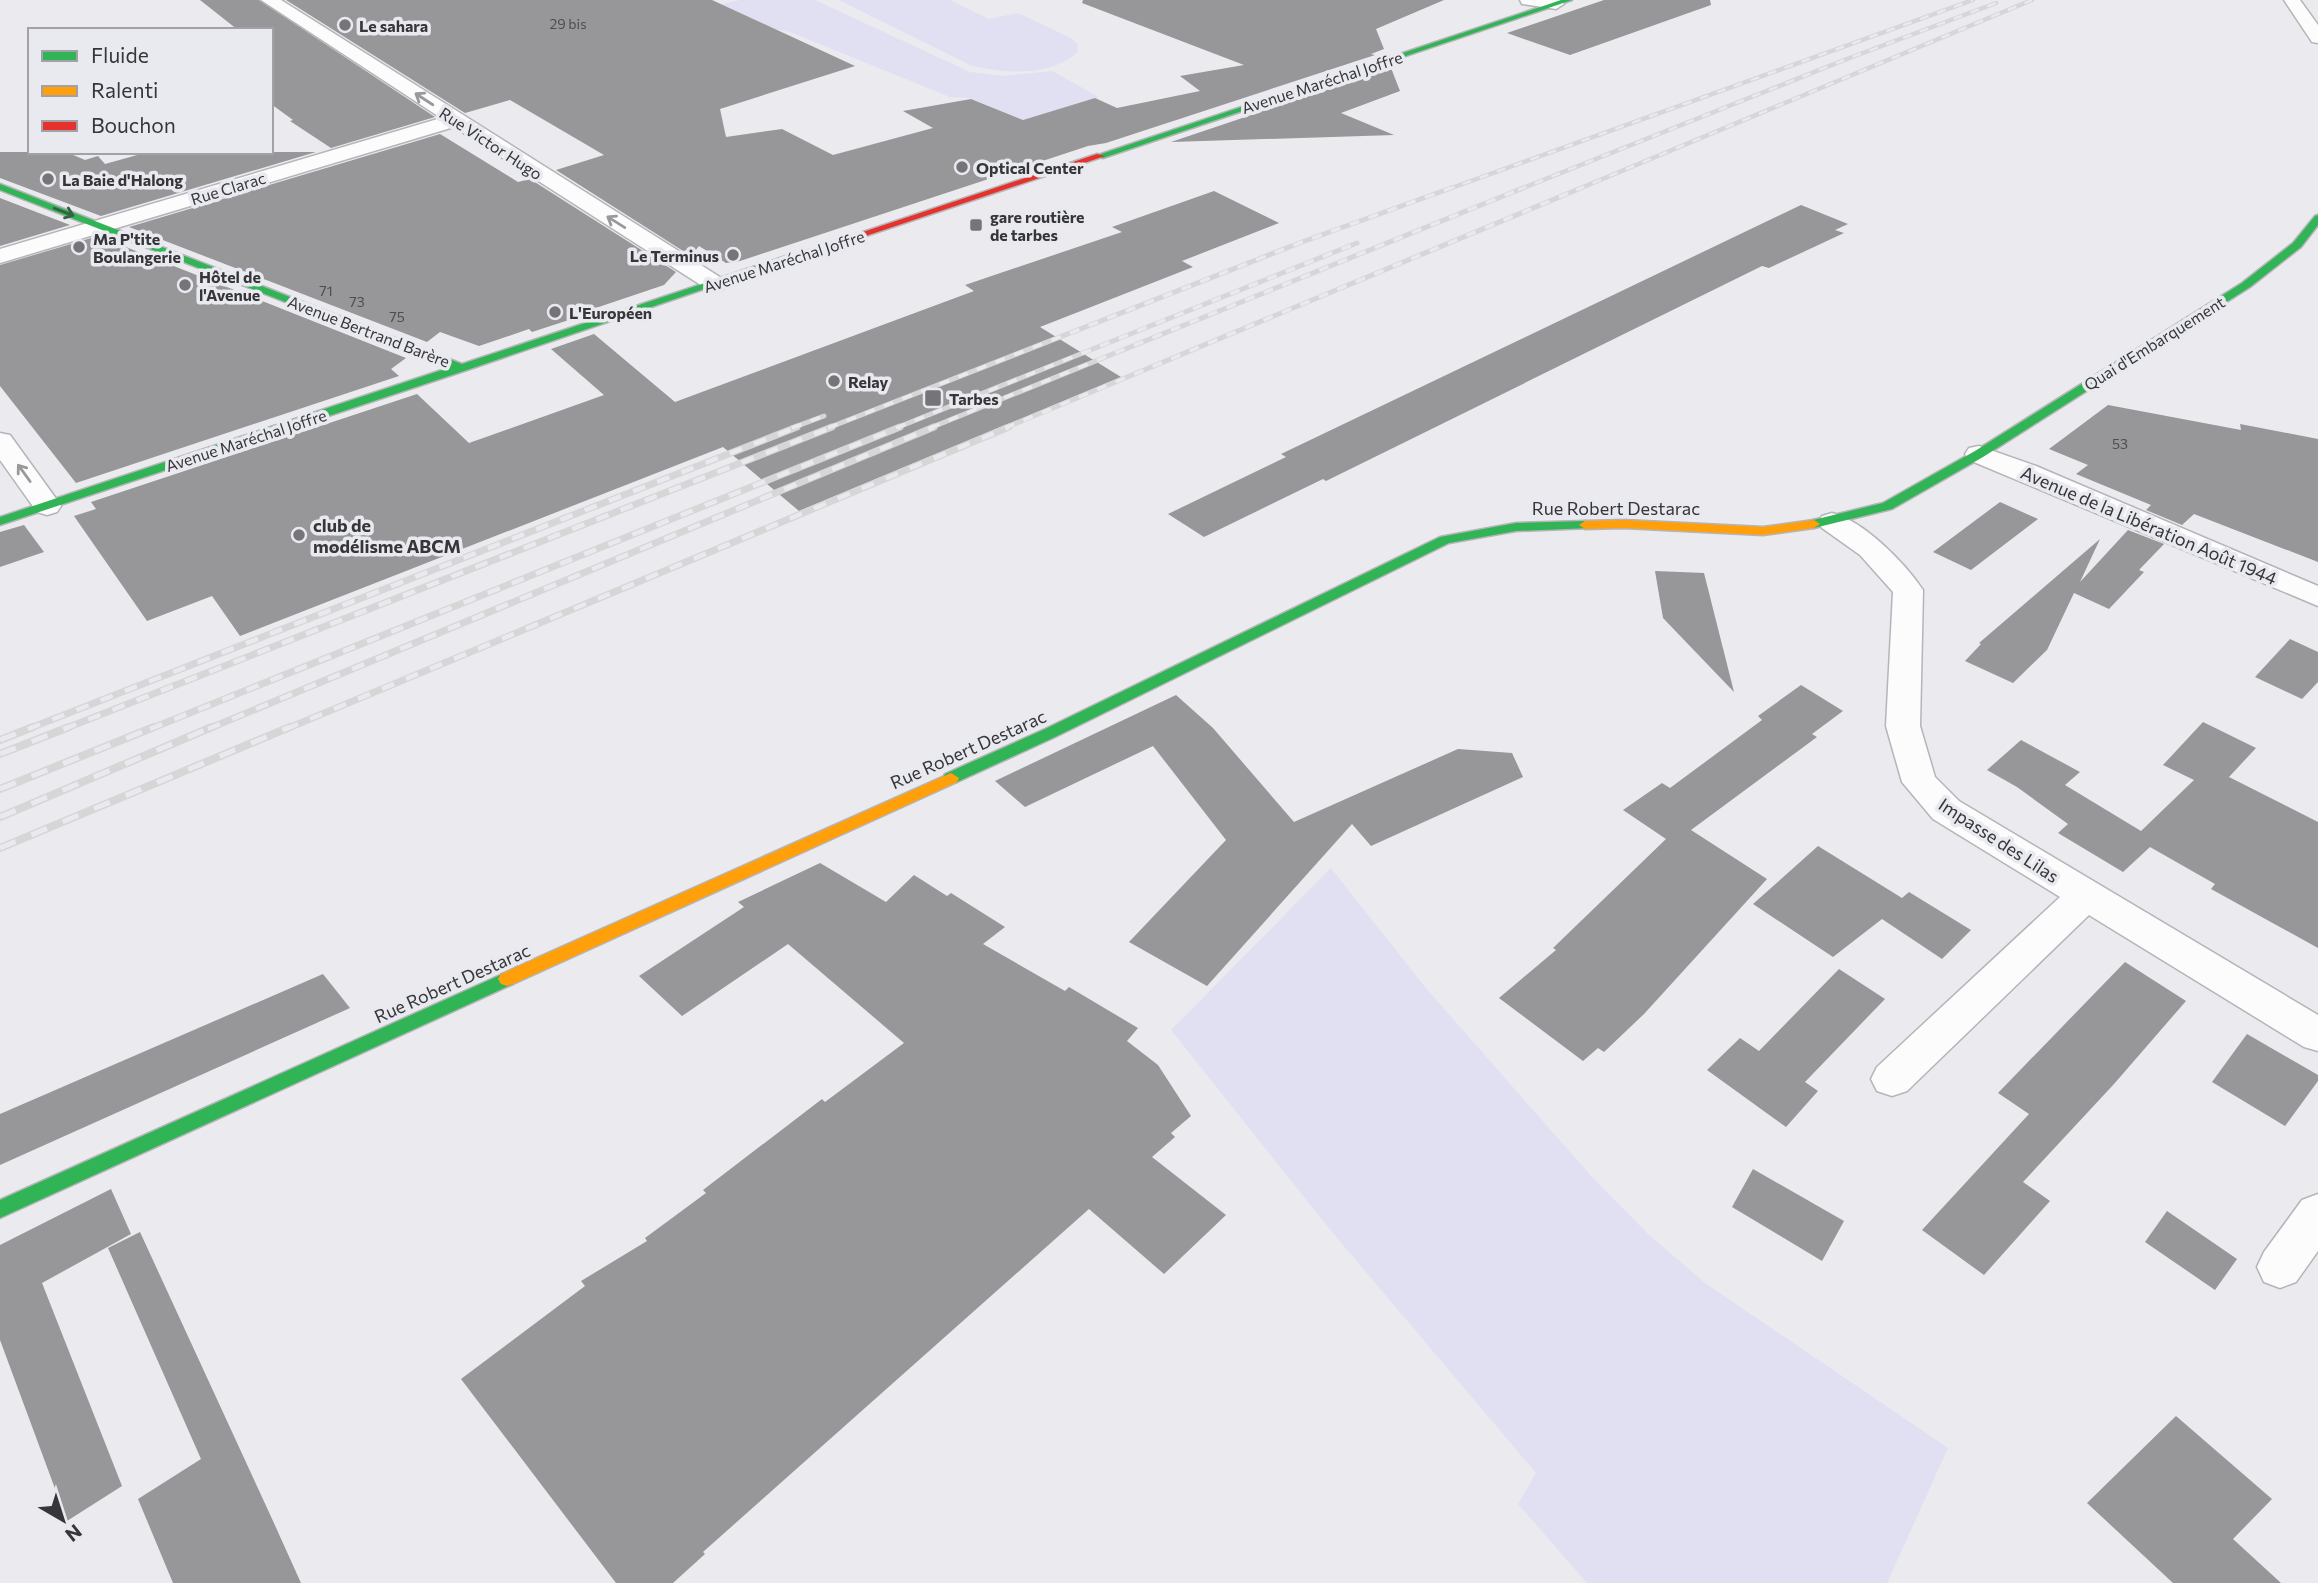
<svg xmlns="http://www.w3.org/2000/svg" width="2318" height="1583" font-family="Commissioner,sans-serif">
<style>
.green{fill:#e1e0f3}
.building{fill:#97979a}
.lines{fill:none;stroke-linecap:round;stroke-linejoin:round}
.street-casing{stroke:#b5b5b9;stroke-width:3}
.fast-casing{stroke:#b5b5b9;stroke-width:3}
.slow-casing{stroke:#b5b5b9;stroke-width:3}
.jam-casing{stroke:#b5b5b9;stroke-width:3}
.street{fill:#fcfcfd;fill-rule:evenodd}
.fast{fill:#30b455;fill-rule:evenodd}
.slow{fill:#ff9f0a;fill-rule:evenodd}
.jam{fill:#e5322d;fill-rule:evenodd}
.rail-far3-casing{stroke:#d6d6d7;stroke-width:4.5}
.rail-far2-casing{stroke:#d6d6d7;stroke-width:5}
.rail-far1-casing{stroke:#d6d6d7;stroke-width:7}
.rail-casing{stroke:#d6d6d7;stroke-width:8}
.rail-far3{stroke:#e9e9f0;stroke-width:2.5;stroke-dasharray:9;stroke-linecap:butt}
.rail-far2{stroke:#e9e9f0;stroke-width:3.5;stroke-dasharray:10;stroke-linecap:butt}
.rail-far1{stroke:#e9e9f0;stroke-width:4.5;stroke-dasharray:13;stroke-linecap:butt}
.rail{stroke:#e9e9f0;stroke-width:5;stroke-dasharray:17;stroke-linecap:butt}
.oneway{stroke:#99999b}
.oneway2{stroke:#346243}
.poi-dot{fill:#757579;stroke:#e9e9f0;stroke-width:2.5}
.labels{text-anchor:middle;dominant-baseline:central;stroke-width:7;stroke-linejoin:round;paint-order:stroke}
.number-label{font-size:14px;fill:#4e4e51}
.far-poi-label{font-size:16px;font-weight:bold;fill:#363639;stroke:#e9e9f0;text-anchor:start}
.far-street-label{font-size:16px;fill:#363639;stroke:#e9e9f0}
.street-label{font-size:18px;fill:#363639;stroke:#e9e9f0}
.poi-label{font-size:18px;font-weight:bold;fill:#363639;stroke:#e9e9f0;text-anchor:start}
</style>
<rect width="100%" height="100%" fill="#eaeaef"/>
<!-- green -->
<g class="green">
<path d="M740,0H815L970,72L1003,76L1052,71L1099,97L1023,120L970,98L950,97L790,32L736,21L705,8Z"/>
<path d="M839,0H950L989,19L1018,13L1071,38L1078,45L1077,53C1048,77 1004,74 970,65Z"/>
<path d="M1331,868L1425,987L1592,1177L1648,1234L1705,1283L1948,1448L1887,1583H1587L1518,1504L1536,1473L1332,1232L1171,1030Z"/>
</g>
<!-- building -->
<g class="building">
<path d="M200,0H259L435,117L331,148L290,121L293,120L271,104V30H238Z"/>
<path d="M286,0H712L855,66L720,109L726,137L782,129L833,155L933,128L903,111L971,99L1023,120L1095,98L1117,108L1200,91L1180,76L1244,65L1082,3L1083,0H1444L1376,29L1384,49L1371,54L1375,55L1106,143L1088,146L740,261L726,263L699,246L691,256L556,170L604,155L510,100L465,113Z"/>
<path d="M1604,0H1710L1711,5L1570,55L1507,33Z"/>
<path d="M1391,68L1400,91L1341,113L1394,135L1171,142Z"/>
<path d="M440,134L518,182L530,179L676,272L664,285L572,316L575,318L532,332L529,329L479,346L440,332L427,342L129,227Z"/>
<path d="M0,152H66L85,160L98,156L105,164L148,152H316L101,216L0,178Z"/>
<path d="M1214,191L1279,223L1182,261L1193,267L1040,327L1121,377L799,511L723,447L240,636L212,596L147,621L74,516L96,509L91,502L417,394L469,443L604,395L551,349L594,334L675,402L974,291L965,285L1122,232L1112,227Z"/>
<path d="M0,198L70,225L0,246Z"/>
<path d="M1801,205L1848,224L1835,230L1844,233L1769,268L1762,266L1326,481L1323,479L1204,537L1168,514L1286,457L1281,454Z"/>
<path d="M98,236L406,358L391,369L399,376L76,483L0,386V265Z"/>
<path d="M2108,405L2241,430L2240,424L2318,439V562L2194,514L2182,525L2146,510L2151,505L2076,474L2088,465L2049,449Z"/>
<path d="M2000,502L2038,519L1971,570L1933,552Z"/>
<path d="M24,525L44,552L0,567V532Z"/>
<path d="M2128,530L2164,544L2139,570L2144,572L2109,609L2074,593L2047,650L2013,683L1965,661L1981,644L1979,643L2100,539L2080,582Z"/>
<path d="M1655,571L1704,573L1734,692L1663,618Z"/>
<path d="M2290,639L2318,652V682L2302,699L2255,677Z"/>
<path d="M1801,685L1843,711L1812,734L1817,737L1691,830L1767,879L1644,1014L1604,1052L1598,1048L1583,1061L1499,998L1556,950L1553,948L1666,839L1623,810L1662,783L1670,788L1762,720L1758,716Z"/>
<path d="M1176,695L1213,728L1294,822L1458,749L1512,753L1523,777L1371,846L1352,824L1207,986L1129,942L1226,840L1153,746L1025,807L995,781Z"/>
<path d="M2203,722L2256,748L2229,777L2318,822V948L2211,889L2215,884L2150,847L2123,872L2058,833L2068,824L2017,787L1987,770L2021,740L2080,772L2065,785L2141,831L2194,780L2163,765Z"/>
<path d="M1818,846L1902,898L1909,892L1971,930L1942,959L1882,919L1833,957L1753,904Z"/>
<path d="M820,863L886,902L914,875L947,896L951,893L1005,927L983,944L1065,991L1069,987L1138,1028L1127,1041L1158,1065L1191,1116L1171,1133L1175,1137L1152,1157L1226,1215L1164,1274L1089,1209L703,1552L705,1554L673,1583H616L461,1379L585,1286L581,1281L647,1241L645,1238L706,1193L703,1190L822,1099L825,1102L904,1043L788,944L682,1016L639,976L744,907L738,902Z"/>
<path d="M2125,962L2186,1001L2114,1084L2023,1182L2050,1201L1984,1275L1922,1230L2029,1114L1998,1093Z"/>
<path d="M1839,969L1885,999L1805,1082L1818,1091L1786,1127L1707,1070L1740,1038L1759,1051Z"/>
<path d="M323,974L350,1008L0,1165V1114Z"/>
<path d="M2247,1034L2318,1075V1081L2285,1126L2212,1082Z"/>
<path d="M1753,1169L1844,1221L1822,1261L1732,1207Z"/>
<path d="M111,1189L131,1234L42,1283L122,1486L67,1521L0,1340V1245Z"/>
<path d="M2167,1211L2237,1259L2215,1290L2145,1242Z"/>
<path d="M140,1232L273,1521L301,1583H173L138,1499L201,1459L108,1248Z"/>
<path d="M2176,1416L2272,1499L2233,1539L2281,1583H2173L2087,1503Z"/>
</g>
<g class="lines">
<defs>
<g id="street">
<path d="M261,0H281L723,279L727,284L723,289H707L454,127L0,263V249L441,118Z"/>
<path d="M1520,0H1560L1564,4L1556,9L1522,4Z"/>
<path d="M2284,0H2300L2318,25V43L2312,42Z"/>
<path d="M0,433L10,435L57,500L61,506L57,512L47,515L37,512L0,460Z"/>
<path d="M1979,446L2036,466L2318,586V606L1969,460L1965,454L1969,448Z"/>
<path d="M1832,513C1864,521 1905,563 1923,590L1920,726L1935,777L1959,801L2318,1015V1051L2304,1047L2089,915L1907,1091L1892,1096L1877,1091L1871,1079L1877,1067L2060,897L1933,819L1902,782L1886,726L1893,592L1860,555L1822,528L1818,522L1822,516Z"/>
<path d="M2318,1194V1251L2296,1282L2280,1288L2264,1282L2257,1267L2264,1252L2302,1200Z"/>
</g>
<g id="fast">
<path d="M1561,0H1572L1103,158L1095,156Z"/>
<path d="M0,184L462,364L789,255L798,257L467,370L0,525V517L451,367L0,190Z"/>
<path d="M2318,215V225L2301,247L2250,287L1983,457L1892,509L1814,528L1808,524L1809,521L1883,503L1975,451L2242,283L2293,243L2315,216Z"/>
<path d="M1585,521L1590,522V528L1516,531L1449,543L1055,737L957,782L951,783L943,778L945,774L1045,729L1440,537L1516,523Z"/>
<path d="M507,972L513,974L516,979L513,984L0,1218V1200Z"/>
</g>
<g id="slow">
<path d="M1624,520L1763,527L1814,520L1820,524L1814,528L1763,535L1624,528L1585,529L1579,525L1585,521Z"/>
<path d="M951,773L959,778L957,782L513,984L507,986L501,984L498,979L501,974Z"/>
</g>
<path id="jam" d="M1097,154L1105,156L797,259L788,257Z"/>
</defs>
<!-- street casing -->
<use href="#street" class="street-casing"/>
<!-- fast casing -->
<use href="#fast" class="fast-casing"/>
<!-- slow casing -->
<use href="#slow" class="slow-casing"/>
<!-- jam casing -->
<use href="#jam" class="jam-casing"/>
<!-- street -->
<use href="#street" class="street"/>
<!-- fast -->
<use href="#fast" class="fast"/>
<!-- slow -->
<use href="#slow" class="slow"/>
<!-- jam -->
<use href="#jam" class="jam"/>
<defs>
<g id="rail-far3">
<path d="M1446,190L1973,0"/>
<path d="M1518,190L1847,59L1996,3"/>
<path d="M1576,190L2032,0"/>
</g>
<g id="rail-far2">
<path d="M792,428L824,416"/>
<path d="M828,428L1302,242L1451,188"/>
<path d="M896,428L1357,243"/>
<path d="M930,428L1523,188"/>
<path d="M1005,428L1581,188"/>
</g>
<g id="rail-far1">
<path d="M28,729L797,427"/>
<path d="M64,729L832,427"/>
<path d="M150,729L900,427"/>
<path d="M208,729L934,427"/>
<path d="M286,729L1009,427"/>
</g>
<g id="rail">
<path d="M0,740L33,727"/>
<path d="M0,754L69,727"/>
<path d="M0,789L154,727"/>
<path d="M0,817L212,727"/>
<path d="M0,848L290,727"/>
</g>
</defs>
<!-- rail-far3 casing -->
<use href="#rail-far3" class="rail-far3-casing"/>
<!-- rail-far2 casing -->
<use href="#rail-far2" class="rail-far2-casing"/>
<!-- rail-far1 casing -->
<use href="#rail-far1" class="rail-far1-casing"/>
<!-- rail casing -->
<use href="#rail" class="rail-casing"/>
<!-- rail-far3 -->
<use href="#rail-far3" class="rail-far3"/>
<!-- rail-far2 -->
<use href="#rail-far2" class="rail-far2"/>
<!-- rail-far1 -->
<use href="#rail-far1" class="rail-far1"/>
<!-- rail -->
<use href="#rail" class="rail"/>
</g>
<!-- one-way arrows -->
<defs><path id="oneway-shaft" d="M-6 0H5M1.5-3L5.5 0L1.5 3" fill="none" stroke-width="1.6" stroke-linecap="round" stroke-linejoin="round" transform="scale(1.75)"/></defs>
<g class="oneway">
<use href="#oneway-shaft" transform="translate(424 99) rotate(-147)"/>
<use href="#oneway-shaft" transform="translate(616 222) rotate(-148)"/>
<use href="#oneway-shaft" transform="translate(24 473) rotate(-126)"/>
</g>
<use class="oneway2" href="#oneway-shaft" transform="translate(64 212) rotate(21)"/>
<!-- markers -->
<g class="poi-dot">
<circle cx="345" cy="25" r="7"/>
<circle cx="962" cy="167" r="7"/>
<circle cx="48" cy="179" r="7"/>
<rect x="969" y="218" width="14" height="14" rx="3.5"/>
<circle cx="79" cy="247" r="7"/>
<circle cx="733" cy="255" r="7"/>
<circle cx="185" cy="285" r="7"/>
<circle cx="555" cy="312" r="7"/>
<circle cx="834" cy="381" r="7"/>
<rect x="924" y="389" width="18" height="18" rx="3.5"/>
<circle cx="299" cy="535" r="7"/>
</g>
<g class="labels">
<!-- number labels -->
<g class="number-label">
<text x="568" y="23">29 bis</text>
<text x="326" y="290">71</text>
<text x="357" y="301">73</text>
<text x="397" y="316">75</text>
<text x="2120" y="443">53</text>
</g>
<!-- far-poi labels -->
<g class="far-poi-label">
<text x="359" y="25">Le sahara</text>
<text x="976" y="167">Optical Center</text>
<text x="62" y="179">La Baie d'Halong</text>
<text x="990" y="216">gare routière<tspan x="990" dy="18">de tarbes</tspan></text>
<text x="93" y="238">Ma P'tite<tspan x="93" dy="18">Boulangerie</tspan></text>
<text x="719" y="255" text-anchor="end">Le Terminus</text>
<text x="199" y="276">Hôtel de<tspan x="199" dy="18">l'Avenue</tspan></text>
<text x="569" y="312">L'Européen</text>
<text x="848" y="381">Relay</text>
<text x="949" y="398">Tarbes</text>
</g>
<!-- far-street labels -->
<g class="far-street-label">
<text transform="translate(1322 82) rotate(-18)">Avenue Maréchal Joffre</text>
<text transform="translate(491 143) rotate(33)">Rue Victor Hugo</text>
<text transform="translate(228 188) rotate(-17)">Rue Clarac</text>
<text transform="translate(784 261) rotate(-18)">Avenue Maréchal Joffre</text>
<text transform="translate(369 331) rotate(21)">Avenue Bertrand Barère</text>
<text transform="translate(2154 343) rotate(-32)">Quai d'Embarquement</text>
<text transform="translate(246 440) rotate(-18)">Avenue Maréchal Joffre</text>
</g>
<!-- street labels -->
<g class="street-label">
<text x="1616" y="508">Rue Robert Destarac</text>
<text transform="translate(2149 525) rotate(23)">Avenue de la Libération Août 1944</text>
<text transform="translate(968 749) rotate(-24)">Rue Robert Destarac</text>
<text transform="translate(1999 840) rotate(33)">Impasse des Lilas</text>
<text transform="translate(452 983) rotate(-24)">Rue Robert Destarac</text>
</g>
<!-- poi labels -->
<g class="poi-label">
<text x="313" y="525">club de<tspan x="313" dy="21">modélisme ABCM</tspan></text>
</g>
</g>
<!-- legend -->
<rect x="28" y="28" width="245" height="126" fill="#e9e9f0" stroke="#a1a1a7" stroke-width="2"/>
<rect x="42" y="51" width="35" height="10" fill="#30b455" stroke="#a1a1a7" stroke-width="2"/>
<text x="91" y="63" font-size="21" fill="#363639">Fluide</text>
<rect x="42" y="86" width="35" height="10" fill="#ff9f0a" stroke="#a1a1a7" stroke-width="2"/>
<text x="91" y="98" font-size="21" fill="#363639">Ralenti</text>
<rect x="42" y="121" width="35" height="10" fill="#e5322d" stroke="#a1a1a7" stroke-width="2"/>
<text x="91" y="133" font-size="21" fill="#363639">Bouchon</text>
<!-- north arrow -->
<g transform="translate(63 1520) rotate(141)" stroke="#e9e9f0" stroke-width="5" paint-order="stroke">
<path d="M0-5L12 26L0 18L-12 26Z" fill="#363639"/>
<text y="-10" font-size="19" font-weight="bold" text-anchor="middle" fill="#363639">N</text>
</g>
</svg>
